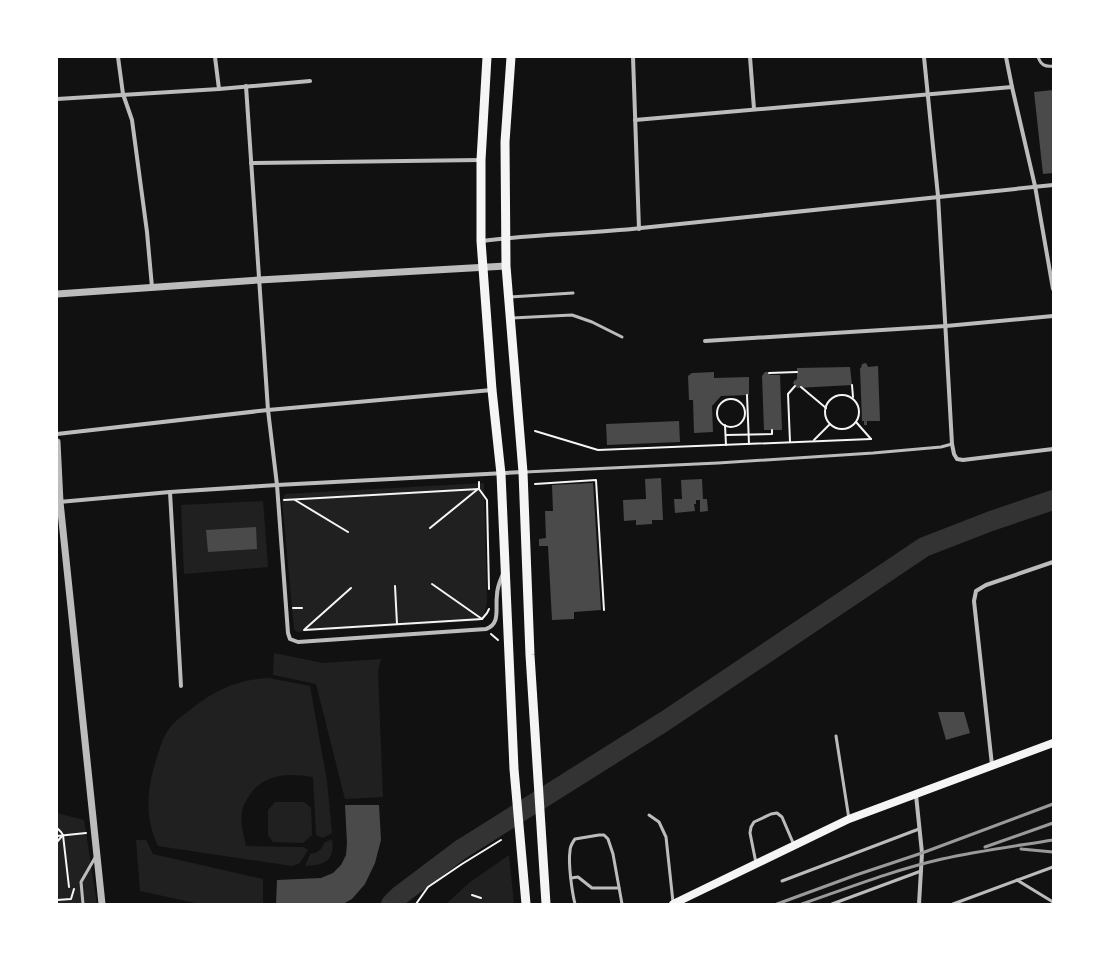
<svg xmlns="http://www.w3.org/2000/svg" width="1110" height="961" font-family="Cabin,sans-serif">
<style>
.green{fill:#202020}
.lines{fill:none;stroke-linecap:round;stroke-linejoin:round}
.river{stroke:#333;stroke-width:20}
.building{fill:#4a4a4a}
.path{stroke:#f5f5f5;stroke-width:2}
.service{stroke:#bcbcbc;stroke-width:3}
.minor{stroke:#bcbcbc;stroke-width:4}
.tertiary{stroke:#bcbcbc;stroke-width:7}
.secondary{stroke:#f5f5f5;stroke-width:8}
.primary{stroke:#f5f5f5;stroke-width:9}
.rail{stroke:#9a9a9a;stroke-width:3}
</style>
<rect width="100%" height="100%" fill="#111"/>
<!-- green -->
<g class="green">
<path d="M484,483L487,602L483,619L479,621L297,632L294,629L282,500L285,494Z"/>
<path d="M263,501L268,567L184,574L181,505Z"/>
<path d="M274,653L323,663L381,659L378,671L383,797L345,799L316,684L273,675Z"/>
<path d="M269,678L310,686L327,781L332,833L323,838L316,835L313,777C290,773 266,773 251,793C247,799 243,805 242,812C240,823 244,835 246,846L303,847L308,850L300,863L292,866L158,846C144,816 147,788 157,757C160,748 163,737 169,729C174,721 184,715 191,709C217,689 236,680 269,678Z"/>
<path d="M275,802H304L311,808L312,835L303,843L273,842L268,835V810Z"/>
<path d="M57,813L84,820L97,904H57Z"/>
<path d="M332,839C335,861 325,865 305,866L310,854C318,853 322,850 324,843Z"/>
<path d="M136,840H146L153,854L263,879V904H200L140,891Z"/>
<path d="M509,855L514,904H446L469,883Z"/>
</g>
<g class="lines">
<!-- river -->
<path class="river" d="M391,904L399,896L460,850L665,721L924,547L991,521L1053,500"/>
</g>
<!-- building -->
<g class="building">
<path d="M1053,90V173L1043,174L1034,92Z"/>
<path d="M866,363L868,367L878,366L880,421H867V425H864V421H862L860,368H861L862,364Z"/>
<path d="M850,367L852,385L797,388L793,383L794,381L797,379V368Z"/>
<path d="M714,372V378L749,377V395L721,396L712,406L713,432L694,433L693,400H689L688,376L692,373Z"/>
<path d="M765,372H768L770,375H780L782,430H764L762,376Z"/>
<path d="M679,421L680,442L607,445L606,424Z"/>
<path d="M661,478L663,520H652V524L636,525V520L624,521L623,500L646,499L645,479Z"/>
<path d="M702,479L703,499H707L708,511L700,512V500H696V504H694L695,511L675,513L674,499H682L681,480Z"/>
<path d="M593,483L601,610L574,612V619L552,620L548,546H539V539L546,538L545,511H553L552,485Z"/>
<path d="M256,527L257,549L208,552L206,530Z"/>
<path d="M938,712H964L970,733L946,740Z"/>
<path d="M345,805H379L381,840L375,863L365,884L352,899L343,904H276L277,880L321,878L333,873L341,865L346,855L347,843Z"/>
</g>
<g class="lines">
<!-- path -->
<g class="path">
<path d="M769,373L797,372"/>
<path d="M852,385L853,397"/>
<path d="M801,387L826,408"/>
<circle cx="842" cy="412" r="17"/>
<path d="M747,395L749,444"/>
<circle cx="731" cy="413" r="14"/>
<path d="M856,422L871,439"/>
<path d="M725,425L726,445"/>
<path d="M535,431L598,450L871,439"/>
<path d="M726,435L772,434V430"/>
<path d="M814,440L830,424"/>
<path d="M790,442L788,394L795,386"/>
<path d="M479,482V489L487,500L489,589"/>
<path d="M535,484L596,480L604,610"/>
<path d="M284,500L479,489"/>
<path d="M295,500L348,532"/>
<path d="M430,528L478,489"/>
<path d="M432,584L482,619"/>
<path d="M395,586L397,624"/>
<path d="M293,608H302"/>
<path d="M305,629L351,588"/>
<path d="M304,630L482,619L487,613L489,609"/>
<path d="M491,634L498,640"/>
<path d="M57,828L61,832L63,835L69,887"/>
<path d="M57,836L86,833"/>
<path d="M57,842L62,836"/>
<path d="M472,895L481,898"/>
<path d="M57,900L71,899L74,889"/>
<path d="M416,904L428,887L462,864L501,840"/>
</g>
<!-- service -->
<g class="service">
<path d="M1038,57C1041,65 1045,67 1053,66"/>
<path d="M510,297L573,293"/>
<path d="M512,318L572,315L592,322L622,337"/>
<path d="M525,472L718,463L873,453L941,447L952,444"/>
<path d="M836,736L849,819"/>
<path d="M649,815L659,822L666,837L673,902"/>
<path d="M756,863L750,833L751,827L754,822L771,814L777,813L782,817L794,845"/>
<path d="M571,878L578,877L592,888H619"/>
<path d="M1017,880L1053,902"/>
<path d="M782,881L919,829"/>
<path d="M83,904L81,882L96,856"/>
<path d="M575,904C572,892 568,863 570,851C570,847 572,843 575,839L599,835H604L608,839L613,854L622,904"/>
<path d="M832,904L921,871"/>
<path d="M953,904L1053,867"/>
</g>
<!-- minor -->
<g class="minor">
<path d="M118,57L123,94L132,120L147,232L152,287"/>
<path d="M215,57L219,89"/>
<path d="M633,57L639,229"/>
<path d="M750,57L754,109"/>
<path d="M924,57L938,196L952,444L954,454L957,459L963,460L1053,449"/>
<path d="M1006,57L1012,87L1035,186L1053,289"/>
<path d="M246,86L268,410L277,485L288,633L290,639L298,642L486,629C501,624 495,608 497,595C497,587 500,581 503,574"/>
<path d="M57,99L219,89L310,81"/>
<path d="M635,120L1012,87"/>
<path d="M251,163L480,160"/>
<path d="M482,241C535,234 588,234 641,228C779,214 916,198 1053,185"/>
<path d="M705,341L946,326L1053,316"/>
<path d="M57,434L268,410L492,390"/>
<path d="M170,492L181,686"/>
<path d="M59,502L170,492L277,485L523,472"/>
<path d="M992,765L974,601L976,591L986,585L1053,562"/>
<path d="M916,795L922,853L919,904"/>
</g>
<!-- tertiary -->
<g class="tertiary">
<path d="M57,294L259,280L506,266"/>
<path d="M57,442L60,502L102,904"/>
</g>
<!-- secondary -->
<path class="secondary" d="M673,904L849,819L1053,743"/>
<!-- primary -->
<g class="primary">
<path d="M487,57L481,160V241L492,390L501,474L514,769L526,904"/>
<path d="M511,57L505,142L506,266L523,472L530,655L546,904"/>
</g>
<!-- rail -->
<g class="rail">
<path d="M985,847L1053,823"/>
<path d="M1021,849L1053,852"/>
<path d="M777,904L856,875L922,853L1053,804"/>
<path d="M802,904C848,888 894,870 942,859C978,851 1016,846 1053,840"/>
</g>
</g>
<!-- border -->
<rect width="1110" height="961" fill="none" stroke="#ffffff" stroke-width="116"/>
</svg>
